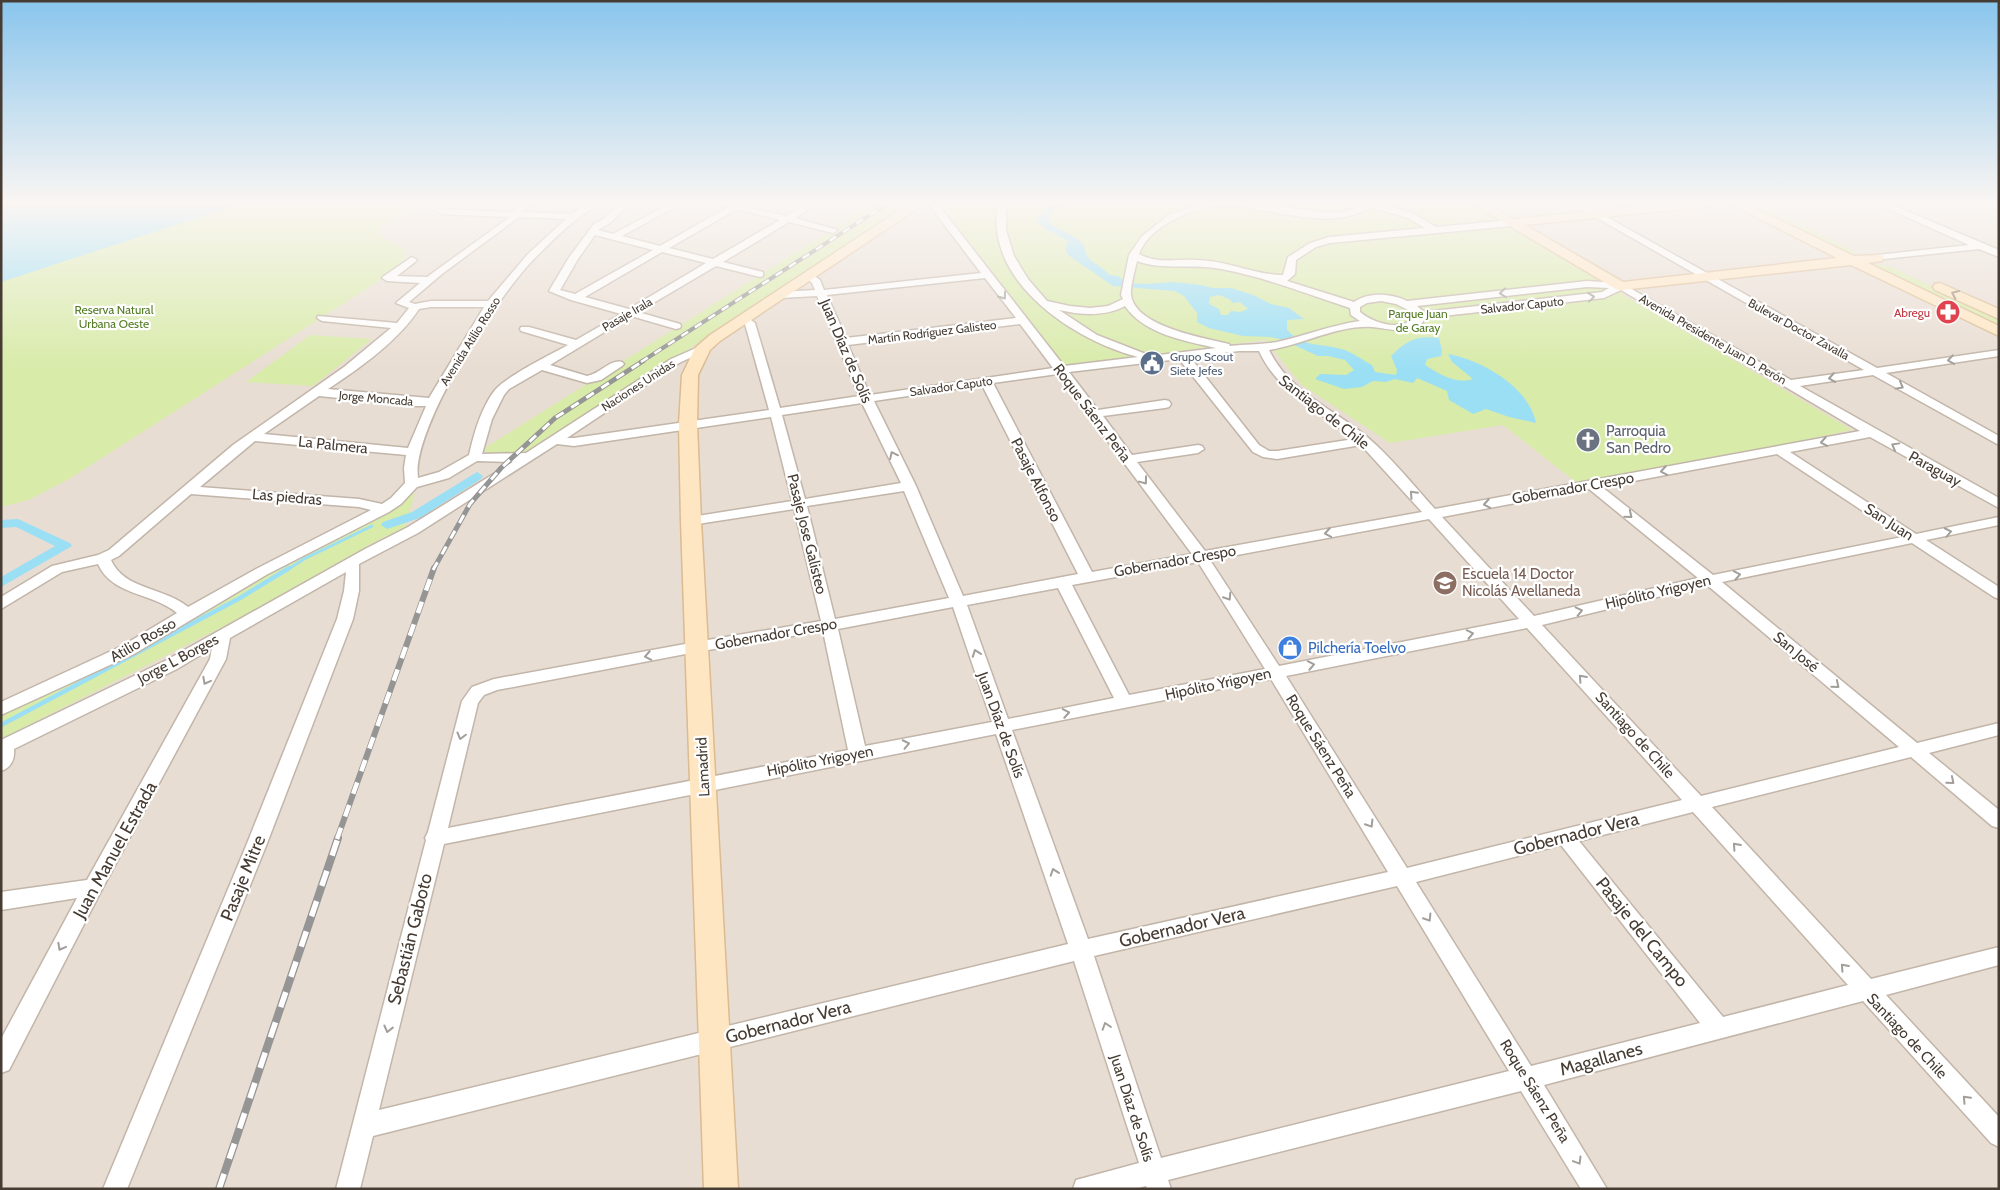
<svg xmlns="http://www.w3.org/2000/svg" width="2000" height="1190" font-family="Cabin,sans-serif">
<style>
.residential{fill:#e8ddd2}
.green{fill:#d8eba9}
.water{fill:#9bdff5;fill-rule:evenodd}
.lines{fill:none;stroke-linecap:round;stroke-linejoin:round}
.stream-far1{stroke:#9bdff5;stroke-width:3}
.stream{stroke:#9bdff5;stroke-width:4.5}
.canal{fill:#9bdff5;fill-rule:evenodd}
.street-casing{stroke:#c2b5a9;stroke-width:3}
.secondary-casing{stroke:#dabb92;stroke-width:3}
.street{fill:#fff;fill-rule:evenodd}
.secondary{fill:#ffe6c2;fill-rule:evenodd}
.rail-far3-casing{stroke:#959595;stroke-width:4}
.rail-far2-casing{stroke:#959595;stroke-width:5}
.rail-far1-casing{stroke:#959595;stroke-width:6}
.rail-casing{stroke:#959595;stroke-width:8}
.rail-far3{stroke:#fff;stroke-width:2.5;stroke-dasharray:8;stroke-linecap:butt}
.rail-far2{stroke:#fff;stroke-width:3;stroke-dasharray:9;stroke-linecap:butt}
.rail-far1{stroke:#fff;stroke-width:4.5;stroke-dasharray:12;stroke-linecap:butt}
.rail{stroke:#fff;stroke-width:5.5;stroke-dasharray:16;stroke-linecap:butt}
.oneway{stroke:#a29e99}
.oneway2{stroke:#998873}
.labels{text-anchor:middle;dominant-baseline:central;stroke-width:4.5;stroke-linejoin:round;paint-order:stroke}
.far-street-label{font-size:12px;fill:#463c33;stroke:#fff}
.far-park-label{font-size:12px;fill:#537c23;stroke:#fff}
.far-health-label{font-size:12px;fill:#be3a42;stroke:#fff;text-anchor:end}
.far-service-label{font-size:12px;fill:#4e5e75;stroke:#fff;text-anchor:start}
.street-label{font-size:15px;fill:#463c33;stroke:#fff}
.worship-label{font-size:15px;fill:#5b616d;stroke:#fff;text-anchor:start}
.education-label{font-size:15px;fill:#785e54;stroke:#fff;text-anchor:start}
.shop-label{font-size:15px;fill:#366cbe;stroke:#fff;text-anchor:start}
.near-street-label{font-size:18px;fill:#463c33;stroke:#fff}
</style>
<rect width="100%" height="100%" fill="#f3ece4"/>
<!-- residential -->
<rect class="residential" x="1" y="202" width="1998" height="987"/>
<!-- green -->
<g class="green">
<path d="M1,202H424C411,206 381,219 379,233L384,239L404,249C407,261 401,266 393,272L69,479L28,500L1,507Z"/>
<path d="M876,202H912L692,347L531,450L500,456L488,454L485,449L488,446Z"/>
<path d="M939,202H1466L1852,430L1581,486L1503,425L1390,443L1302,385L1265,340L1065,366Z"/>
<path d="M1748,206H1759L1766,208L1858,253H1845Z"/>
<path d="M1877,264L1891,267L1999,319V329L1869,265Z"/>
<path d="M310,335L372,339L313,386L246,382Z"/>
<path d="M415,493L405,528L378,540L234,621L1,739V712L208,607L371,520Z"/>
</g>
<!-- water -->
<g class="water">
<path d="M246,202L1,282V203Z"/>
<path d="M1075,202L1053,211L1048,218L1050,224L1076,238L1084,245C1085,263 1099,262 1109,275L1118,276L1128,283L1146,284L1173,282L1201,285L1213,288H1231L1253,295L1271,304L1289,308L1304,319L1287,320V330C1307,349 1317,342 1341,349C1351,351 1362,360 1372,365L1375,372L1396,375L1397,370L1391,356C1407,340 1417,335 1439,338L1442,351L1441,356L1427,359L1425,365C1439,374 1457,385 1473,379L1452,362L1448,354C1482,360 1529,387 1536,423L1509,417L1486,409L1473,414L1449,400L1447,391L1417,378L1413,383L1395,379L1386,382L1373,381L1362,387L1344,389L1315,379L1320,374L1346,375L1354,370L1345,360L1328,356H1318L1283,340L1271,337L1243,336L1209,328L1197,322V313L1184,296L1175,291L1113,286L1068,255L1065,249L1068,241L1046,229L1036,221L1051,203ZM1219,295L1229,299L1233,303L1240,302L1248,309L1240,312L1231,311L1228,315H1221L1219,309L1209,304L1210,297Z"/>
</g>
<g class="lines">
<!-- stream-far1 -->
<path class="stream-far1" d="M287,570L304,559L372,526"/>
<!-- stream -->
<path class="stream" d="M1,725L240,598L289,568"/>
<!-- canal -->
<g class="canal">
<path d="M477,472L483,476L481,479L420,518L387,529L381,525L383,522L412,512Z"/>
<path d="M18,519L70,543L72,546L1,587V577L55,546L16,527L1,528V520Z"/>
</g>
<defs>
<g id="street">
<path d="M524,202H534L522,212L572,214L589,202H599C593,209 585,213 578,218C563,230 549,244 536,257C499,293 411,429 418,478L439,472L469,455C474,433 481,408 495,390C507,376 550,355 568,345L521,331L520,329L521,327H529L576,340L621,314L571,300L549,291L568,259L594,224L604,219L622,202H631L610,223L598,230L613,234L673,202H684L622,236L660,246L728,207L714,202H747L743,206L786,216L809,202H820L795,218L838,230L833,233L789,222L723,262L763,272V276L760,277L716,266L638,312L680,324L681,326L680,328L676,329L631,316L550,365L587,376C600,374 610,359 622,362L624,364L622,366L601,380L587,383L542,370L509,389L504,395L492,419L482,454L526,453L671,359L703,345L707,346L708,348L707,350L679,363L567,438H574L769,410L745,324L739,318L744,315L755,323L780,408L859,396L817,296L780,298L775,295L780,292L815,290L812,283L804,275L809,272L820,280L824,290L981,273L927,202H936L1064,366L1138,357C1081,342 1003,294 997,229C996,221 997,211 998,202H1006V230L1014,256L1028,279L1047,301L1070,306L1090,308L1108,306L1123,299L1121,295L1129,255L1142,236L1169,215L1206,202H1244L1322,212H1342L1356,208L1366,202H1377L1414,214L1436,227L1511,220L1515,223L1511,226L1330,243L1316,247L1296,260L1295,274L1287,281L1354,302C1368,292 1391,293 1407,301L1587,281L1621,283L1791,380L1864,370L1569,202H1580L1877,368L1999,350V356L1886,373L1999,436V445L1873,375L1800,386L1999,498V508L1870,437L1790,452L1916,534L1999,517V525L1926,540L1999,587V599L1994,597L1912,543L1722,582L1917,743L1999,723V735L1929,753L1999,810V828L1992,826L1911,757L1712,807L1871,979L1999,947V965L1886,995L1999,1117V1147L1991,1143L1863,1001L1544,1085L1607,1189H1581L1521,1091L1168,1180L1171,1189H1147L1146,1186L1135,1189H1073L1076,1180L1139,1163L1074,961L373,1136L360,1189H336L426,840L425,838L428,832L462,701L472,687L494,679L696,642L821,621L794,509L691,525L684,521L691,517L792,501L771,417L574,446L557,444L418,533L359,564V591L353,619L266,846L127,1189H103L246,846L337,619L344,591L346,572L230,638L226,659L100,893L9,1070L1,1073V1039L77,898L1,910V892L87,880L210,659L212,648L177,669L14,749C15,759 11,768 1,771V740L165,661L365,549L408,527L513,462L477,461L449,478L417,487L401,504L389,512L266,575L134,654L1,715V702L122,646L177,613C152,592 112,596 98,564L62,572L1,609V597L52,566L98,555L109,550L233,445L344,367L391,328L322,321L317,318L318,316L397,323L409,308L396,303L420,283L387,281L382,278L384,276L412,257L417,260L415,262L397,276L427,277L510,217L441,214L437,211L438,209L513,212ZM1216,206C1265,203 1325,235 1371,207L1408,218L1425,228L1329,237L1310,243L1288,257L1283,275C1254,275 1226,260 1196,260C1177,259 1157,264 1139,254C1150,226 1188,210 1216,206ZM737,209L780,220L713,259L669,248ZM519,217L566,219L528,254L488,301H431L415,304L409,302L442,274ZM595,235L653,250L575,294L560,290L578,259ZM662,252L706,263L629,309L585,297ZM1137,261C1164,271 1193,263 1221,269C1265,277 1307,294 1350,308L1351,315L1360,321C1331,325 1305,336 1277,342C1261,345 1246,344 1230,346L1229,344C1205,338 1135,327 1131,295C1130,288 1135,269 1137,261ZM985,278L1016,318L846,338L827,295ZM1587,287L1609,288L1602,292L1424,312L1417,306ZM1621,290L1860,431L1435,509C1413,485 1392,458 1366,436C1332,408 1289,392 1269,350C1303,345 1337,325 1372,327C1387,328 1417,338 1425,318L1604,298ZM1381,301L1396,304L1414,313L1415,318C1399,331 1375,324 1360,312V307L1367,303ZM1125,306C1144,334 1185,341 1216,348L1151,356L1097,335L1059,310C1081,315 1105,317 1125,306ZM431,307H484L429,398L328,389C359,369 399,340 419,309ZM1020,324L1053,368L870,395L848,345ZM1239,351H1259C1278,393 1320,411 1354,439L1277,451H1269L1259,445L1190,357ZM1179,359L1253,452L1263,457L1277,459L1361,445L1422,512L1205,551L1137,462L1198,453L1204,449L1202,446L1198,445L1132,455L1103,416L1165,408L1169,407L1171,404L1169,401L1165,400L1098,410L1069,372ZM1058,374L1192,554L1092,572L993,383ZM982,385L1078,574L963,596L916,486L874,401ZM319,396L417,406H426L408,448L264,434ZM862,403L901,483L805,499L782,415ZM255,441L406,455L404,468L405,483L391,498L382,504L359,499L200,487ZM1777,454L1902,537L1713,575L1602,487ZM1589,489L1698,578L1534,616L1442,517ZM904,491L949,598L835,619L807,506ZM191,494L359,507L371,510L256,569L188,607C164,587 124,590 111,560L119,556ZM1429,519L1519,619L1279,666L1210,560ZM1198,562L1265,669L1129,695L1072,585ZM1707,585L1899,747L1701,796L1542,625ZM1058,588L1114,698L1008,719L967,605ZM953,607L992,722L865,746L838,629ZM1527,628L1682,800L1407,868L1286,676ZM823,631L848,750L448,828L478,703L484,695L497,690L696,652ZM1271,679L1388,872L1088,939L1012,730ZM996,734L1068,944L379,1110L444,844ZM1693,812L1848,985L1723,1017L1579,841ZM1561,845L1700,1023L1531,1066L1416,882ZM1397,886L1509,1071L1161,1158L1094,956Z"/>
<path d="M1873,202H1885L1999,250V257L1979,249L1874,260V256L1877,255L1969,245Z"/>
</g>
<g id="secondary">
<path d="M912,202H927L720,341L710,350L698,375L697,424L701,521L738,1189H704L681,521L679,424L682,375L695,348L710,335Z"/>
<path d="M1469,202H1484L1514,219L1676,202H1720L1714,206L1525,225L1623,282L1837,258L1726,202H1742L1854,256L1882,255L1884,258L1882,261L1868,263L1999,326V336L1851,265L1621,290L1616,289Z"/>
<path d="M1940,283L1999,309V319L1935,290L1933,287L1935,284Z"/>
</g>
</defs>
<!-- street casing -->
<use href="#street" class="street-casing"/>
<!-- secondary casing -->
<use href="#secondary" class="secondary-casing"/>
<!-- street -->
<use href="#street" class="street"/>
<!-- secondary -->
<use href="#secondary" class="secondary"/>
<defs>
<path id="rail-far3" d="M641,362L890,202"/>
<path id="rail-far2" d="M433,570L470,504L501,468L555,418L643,361"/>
<path id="rail-far1" d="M337,839L434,568"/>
<path id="rail" d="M219,1189L338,838"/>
</defs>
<!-- rail-far3 casing -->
<use href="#rail-far3" class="rail-far3-casing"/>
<!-- rail-far2 casing -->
<use href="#rail-far2" class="rail-far2-casing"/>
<!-- rail-far1 casing -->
<use href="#rail-far1" class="rail-far1-casing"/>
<!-- rail casing -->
<use href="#rail" class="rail-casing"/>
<!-- rail-far3 -->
<use href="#rail-far3" class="rail-far3"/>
<!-- rail-far2 -->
<use href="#rail-far2" class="rail-far2"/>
<!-- rail-far1 -->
<use href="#rail-far1" class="rail-far1"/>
<!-- rail -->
<use href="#rail" class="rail"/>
</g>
<!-- one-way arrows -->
<defs><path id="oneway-chevron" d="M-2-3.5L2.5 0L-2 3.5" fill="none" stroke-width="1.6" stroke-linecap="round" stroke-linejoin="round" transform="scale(1.25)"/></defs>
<g class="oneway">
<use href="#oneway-chevron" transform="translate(1503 293) rotate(174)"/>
<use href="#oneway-chevron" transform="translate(1003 296) rotate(54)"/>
<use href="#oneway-chevron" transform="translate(1591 297) rotate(-6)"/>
<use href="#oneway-chevron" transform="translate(1951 360) rotate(172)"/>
<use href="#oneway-chevron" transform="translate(1832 378) rotate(171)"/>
<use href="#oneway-chevron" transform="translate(1900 386) rotate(29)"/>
<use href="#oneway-chevron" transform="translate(1824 442) rotate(170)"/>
<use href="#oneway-chevron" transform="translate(1895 446) rotate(-151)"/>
<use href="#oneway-chevron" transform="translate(893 455) rotate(-116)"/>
<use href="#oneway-chevron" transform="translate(1664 471) rotate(170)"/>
<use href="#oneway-chevron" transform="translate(1144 481) rotate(53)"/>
<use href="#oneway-chevron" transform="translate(1413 494) rotate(-133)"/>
<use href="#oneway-chevron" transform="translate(1487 504) rotate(170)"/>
<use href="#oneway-chevron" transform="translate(1629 515) rotate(39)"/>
<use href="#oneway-chevron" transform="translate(1948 532) rotate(-12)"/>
<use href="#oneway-chevron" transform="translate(1328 533) rotate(170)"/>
<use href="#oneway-chevron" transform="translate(1737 575) rotate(-11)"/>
<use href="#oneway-chevron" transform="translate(1228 597) rotate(57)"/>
<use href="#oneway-chevron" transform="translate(1579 611) rotate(-13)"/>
<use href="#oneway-chevron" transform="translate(1470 634) rotate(-11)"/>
<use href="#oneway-chevron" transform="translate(976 653) rotate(-110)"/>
<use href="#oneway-chevron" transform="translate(648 656) rotate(169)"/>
<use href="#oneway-chevron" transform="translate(1311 665) rotate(-11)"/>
<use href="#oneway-chevron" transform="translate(1582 678) rotate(-132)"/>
<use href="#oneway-chevron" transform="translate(206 681) rotate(118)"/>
<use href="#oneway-chevron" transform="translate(1836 685) rotate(40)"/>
<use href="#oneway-chevron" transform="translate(1066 713) rotate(-10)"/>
<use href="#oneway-chevron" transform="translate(461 736) rotate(105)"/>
<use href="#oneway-chevron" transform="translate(906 744) rotate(-12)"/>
<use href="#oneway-chevron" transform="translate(1951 781) rotate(40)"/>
<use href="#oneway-chevron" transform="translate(1370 824) rotate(58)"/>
<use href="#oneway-chevron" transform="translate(1736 846) rotate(-132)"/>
<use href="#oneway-chevron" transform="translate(1054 872) rotate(-109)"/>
<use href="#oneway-chevron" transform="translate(1428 918) rotate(58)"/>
<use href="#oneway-chevron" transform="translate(61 947) rotate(118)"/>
<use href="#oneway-chevron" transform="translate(1844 967) rotate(-132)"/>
<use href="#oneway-chevron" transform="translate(1106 1026) rotate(-108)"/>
<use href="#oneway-chevron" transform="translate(388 1029) rotate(104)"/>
<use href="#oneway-chevron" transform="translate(1966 1099) rotate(-133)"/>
<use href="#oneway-chevron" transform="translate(1578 1161) rotate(59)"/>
</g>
<use class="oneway2" href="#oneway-chevron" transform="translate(1955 294) rotate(-155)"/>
<!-- sky -->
<linearGradient id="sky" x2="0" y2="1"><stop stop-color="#89c5ed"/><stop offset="0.55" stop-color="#faf6f3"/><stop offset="1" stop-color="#faf6f3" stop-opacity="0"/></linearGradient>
<rect width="2000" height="369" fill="url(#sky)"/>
<!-- icons -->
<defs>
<symbol id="pharmacy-disc" viewBox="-11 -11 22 22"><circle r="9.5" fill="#e0444e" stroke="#fff"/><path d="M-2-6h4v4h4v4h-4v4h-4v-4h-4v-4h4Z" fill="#fff"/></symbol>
<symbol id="civic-disc" viewBox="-11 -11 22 22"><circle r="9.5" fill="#5c6f8a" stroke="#fff"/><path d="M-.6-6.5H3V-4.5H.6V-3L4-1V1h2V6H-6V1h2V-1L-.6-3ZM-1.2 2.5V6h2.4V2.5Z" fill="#fff"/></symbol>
<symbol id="church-disc" viewBox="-11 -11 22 22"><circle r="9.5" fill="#6b7280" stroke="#fff"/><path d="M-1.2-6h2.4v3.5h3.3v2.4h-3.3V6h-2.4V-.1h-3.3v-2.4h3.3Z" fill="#fff"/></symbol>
<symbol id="school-disc" viewBox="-11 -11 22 22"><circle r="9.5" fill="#8d6e63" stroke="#fff"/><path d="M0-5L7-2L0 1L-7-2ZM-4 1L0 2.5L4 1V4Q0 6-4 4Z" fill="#fff"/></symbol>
<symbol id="shop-disc" viewBox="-11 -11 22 22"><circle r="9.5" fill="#3f7fe0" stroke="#fff"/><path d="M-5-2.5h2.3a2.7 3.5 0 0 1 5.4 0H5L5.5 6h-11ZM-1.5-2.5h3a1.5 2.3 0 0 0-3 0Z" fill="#fff"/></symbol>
</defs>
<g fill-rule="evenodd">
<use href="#pharmacy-disc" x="1934" y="298" width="28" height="28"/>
<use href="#civic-disc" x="1138" y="349" width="28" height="28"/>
<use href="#church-disc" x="1574" y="426" width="28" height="28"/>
<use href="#school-disc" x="1431" y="569" width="28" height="28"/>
<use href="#shop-disc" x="1276" y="634" width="28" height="28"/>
</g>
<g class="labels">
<!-- far-street labels -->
<g class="far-street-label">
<text transform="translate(1522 305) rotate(-6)">Salvador Caputo</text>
<text transform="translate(627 314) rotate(-30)">Pasaje Irala</text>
<text transform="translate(1799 329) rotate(29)">Bulevar Doctor Zavalla</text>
<text transform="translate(932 332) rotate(-7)">Martín Rodríguez Galisteo</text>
<text transform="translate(1713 339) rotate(30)">Avenida Presidente Juan D. Perón</text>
<text transform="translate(470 341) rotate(-58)">Avenida Atilio Rosso</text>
<text transform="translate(638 385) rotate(-33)">Naciones Unidas</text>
<text transform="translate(951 386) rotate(-8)">Salvador Caputo</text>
<text transform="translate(376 398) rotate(5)">Jorge Moncada</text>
</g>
<!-- far-park labels -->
<g class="far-park-label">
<text x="114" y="309">Reserva Natural<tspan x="114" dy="14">Urbana Oeste</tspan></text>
<text x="1418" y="313">Parque Juan<tspan x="1418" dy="14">de Garay</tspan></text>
</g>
<!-- far-health labels -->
<g class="far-health-label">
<text x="1930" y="312">Abregu</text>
</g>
<!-- far-service labels -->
<g class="far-service-label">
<text x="1170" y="356">Grupo Scout<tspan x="1170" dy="14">Siete Jefes</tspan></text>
</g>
<!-- street labels -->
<g class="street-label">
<text transform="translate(846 351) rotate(67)">Juan Díaz de Solís</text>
<text transform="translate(1324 412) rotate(38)">Santiago de Chile</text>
<text transform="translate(1092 413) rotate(53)">Roque Sáenz Peña</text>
<text transform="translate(333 445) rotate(6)">La Palmera</text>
<text transform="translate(1935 469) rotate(29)">Paraguay</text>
<text transform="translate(1036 480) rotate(63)">Pasaje Alfonso</text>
<text transform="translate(1573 488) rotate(-10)">Gobernador Crespo</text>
<text transform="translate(287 497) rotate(5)">Las piedras</text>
<text transform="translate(1889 522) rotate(33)">San Juan</text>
<text transform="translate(807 534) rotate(76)">Pasaje Jose Galisteo</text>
<text transform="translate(1175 561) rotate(-10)">Gobernador Crespo</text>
<text transform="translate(1658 592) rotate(-13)">Hipólito Yrigoyen</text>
<text transform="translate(776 634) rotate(-10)">Gobernador Crespo</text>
<text transform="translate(143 640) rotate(-30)">Atilio Rosso</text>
<text transform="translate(1796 652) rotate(40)">San José</text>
<text transform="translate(178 659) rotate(-28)">Jorge L Borges</text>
<text transform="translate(1218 684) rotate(-12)">Hipólito Yrigoyen</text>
<text transform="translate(1001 725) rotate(70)">Juan Díaz de Solís</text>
<text transform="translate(1635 735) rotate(48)">Santiago de Chile</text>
<text transform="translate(1321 746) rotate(58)">Roque Sáenz Peña</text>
<text transform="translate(820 761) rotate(-11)">Hipólito Yrigoyen</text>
<text transform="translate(703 767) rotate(-93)">Lamadrid</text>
<text transform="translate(1907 1036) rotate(47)">Santiago de Chile</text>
<text transform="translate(1535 1091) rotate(58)">Roque Sáenz Peña</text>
<text transform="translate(1132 1108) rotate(72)">Juan Díaz de Solís</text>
</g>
<!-- worship labels -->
<g class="worship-label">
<text x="1606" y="431">Parroquia<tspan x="1606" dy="17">San Pedro</tspan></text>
</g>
<!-- education labels -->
<g class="education-label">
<text x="1462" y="574">Escuela 14 Doctor<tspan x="1462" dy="17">Nicolás Avellaneda</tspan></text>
</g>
<!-- shop labels -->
<g class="shop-label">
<text x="1308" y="648">Pilchería Toelvo</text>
</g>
<!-- near-street labels -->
<g class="near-street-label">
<text transform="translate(1576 834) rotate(-14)">Gobernador Vera</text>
<text transform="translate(115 850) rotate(-61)">Juan Manuel Estrada</text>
<text transform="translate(243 878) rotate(-68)">Pasaje Mitre</text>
<text transform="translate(1182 927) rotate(-13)">Gobernador Vera</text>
<text transform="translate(1642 932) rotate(51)">Pasaje del Campo</text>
<text transform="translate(410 939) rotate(-76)">Sebastián Gaboto</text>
<text transform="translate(788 1022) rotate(-14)">Gobernador Vera</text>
<text transform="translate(1601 1059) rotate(-15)">Magallanes</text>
</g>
</g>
<!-- border -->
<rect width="2000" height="1190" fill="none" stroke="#463c33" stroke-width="5"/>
</svg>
